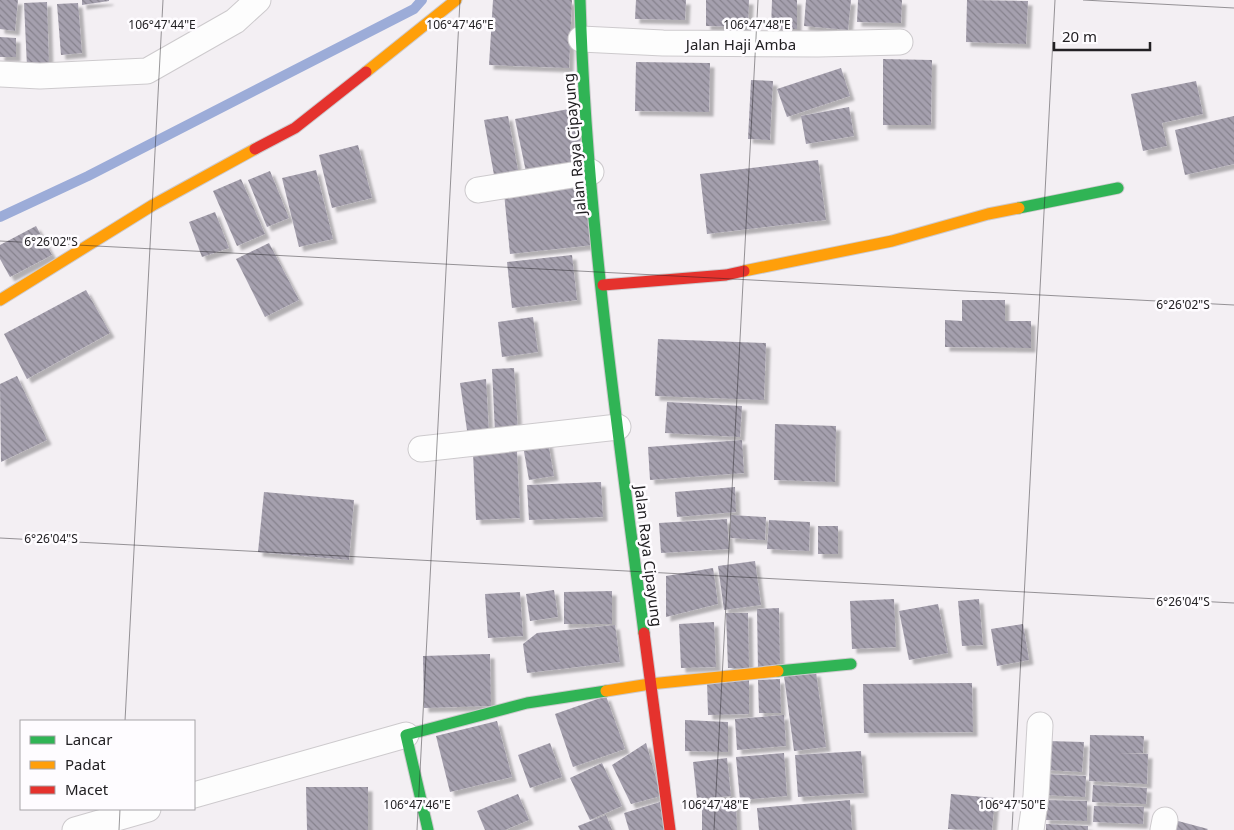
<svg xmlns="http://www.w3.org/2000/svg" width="1234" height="830" font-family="'Noto Sans',sans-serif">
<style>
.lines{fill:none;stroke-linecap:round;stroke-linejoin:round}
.stream{stroke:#9cacd8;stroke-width:10}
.building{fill:url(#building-back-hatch);filter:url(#shadow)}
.street-casing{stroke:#cdcacd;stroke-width:27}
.fast-casing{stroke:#cdcacd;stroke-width:13}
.slow-casing{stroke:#cdcacd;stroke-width:13}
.jam-casing{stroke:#cdcacd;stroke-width:13}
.street{stroke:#fdfdfd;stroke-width:25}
.fast{stroke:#30b455;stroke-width:11}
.slow{stroke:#ff9f0a;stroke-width:11}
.jam{stroke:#e5322d;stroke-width:11}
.ticks{fill:none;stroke:#222023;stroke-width:1;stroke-opacity:0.45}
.labels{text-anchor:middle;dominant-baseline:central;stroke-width:5;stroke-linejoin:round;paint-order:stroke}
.street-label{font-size:15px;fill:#222023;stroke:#fefcff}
.ticks-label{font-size:12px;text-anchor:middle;fill:#222023;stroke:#fefcff;stroke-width:5;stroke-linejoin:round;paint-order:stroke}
</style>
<defs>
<pattern id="building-back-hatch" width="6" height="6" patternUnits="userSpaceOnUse" patternTransform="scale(1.25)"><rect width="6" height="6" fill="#a5a0ae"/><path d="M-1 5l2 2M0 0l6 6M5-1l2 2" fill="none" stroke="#86828d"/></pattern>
<filter id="shadow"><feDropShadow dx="4.5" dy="4.5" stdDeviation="1" flood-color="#0004"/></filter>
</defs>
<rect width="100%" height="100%" fill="#f3eff3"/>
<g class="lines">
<!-- stream -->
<path class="stream" d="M0,217L88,176L414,9L422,0"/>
</g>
<!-- building -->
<g class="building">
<path d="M0,0H18L15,31L0,29Z"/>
<path d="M82,0H109V1L82,5Z"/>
<path d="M493,0H572L569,68L489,65Z"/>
<path d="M636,0H686L685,20L635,19Z"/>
<path d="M706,0H749L748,27L706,26Z"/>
<path d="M772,0H797V29H771Z"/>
<path d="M806,0H851L848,30L804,26Z"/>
<path d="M858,0H902L901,23L857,22Z"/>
<path d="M967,0L1028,1L1026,44L966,42Z"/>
<path d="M47,2L49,66L27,67L24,3Z"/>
<path d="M78,3L82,53L61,55L57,4Z"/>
<path d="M0,37L16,38V57H0Z"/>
<path d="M883,59L932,60L931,125H883Z"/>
<path d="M636,62L710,63L709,112L635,111Z"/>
<path d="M841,68L850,96L787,117L777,89Z"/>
<path d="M751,80L773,81L770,140L748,139Z"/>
<path d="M1196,81L1203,114L1162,123L1167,146L1143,151L1131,94Z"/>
<path d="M849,107L854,136L806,144L801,116Z"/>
<path d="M574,108L584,161L526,172L515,119Z"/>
<path d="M508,116L518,170L494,175L484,120Z"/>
<path d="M1234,116V164L1185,175L1175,130Z"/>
<path d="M358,145L372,198L332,208L319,155Z"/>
<path d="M818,160L826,220L707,234L700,174Z"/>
<path d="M316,170L333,239L299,247L282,178Z"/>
<path d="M270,171L289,218L267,227L248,180Z"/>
<path d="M587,178L594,245L510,254L504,193Z"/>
<path d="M241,179L265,234L237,246L213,191Z"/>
<path d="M215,212L229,248L202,257L189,222Z"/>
<path d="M36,226L52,255L10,277L0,259V245Z"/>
<path d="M269,243L299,300L265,317L236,259Z"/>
<path d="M572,255L577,300L512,308L507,262Z"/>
<path d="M86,290L110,333L27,379L4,334Z"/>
<path d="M962,300H1005V321H1031V348L945,347V320L962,321Z"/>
<path d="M533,317L538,352L502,357L498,322Z"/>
<path d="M658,339L766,343L764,400L655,396Z"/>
<path d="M514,368L518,431L495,433L492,369Z"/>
<path d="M17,376L47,440L1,462L0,384Z"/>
<path d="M486,379L489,433L468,437L460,383Z"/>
<path d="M667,402L742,406L740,437L665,433Z"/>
<path d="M775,424L836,426L835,482L774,480Z"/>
<path d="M742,440L744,473L650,480L648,447Z"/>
<path d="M548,442L554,476L529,480L523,446Z"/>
<path d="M517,451L520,518L476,520L473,453Z"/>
<path d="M601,482L603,517L529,520L527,485Z"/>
<path d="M735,487L736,512L677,517L675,492Z"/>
<path d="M264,492L354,500L349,560L258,552Z"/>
<path d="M731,515L766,517L765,540L730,538Z"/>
<path d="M727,519L729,549L661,553L659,523Z"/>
<path d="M769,520L810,522L809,551L767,549Z"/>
<rect x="818" y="526" width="20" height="28"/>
<path d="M755,561L761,605L724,610L718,566Z"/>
<path d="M713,568L718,604L666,617V576Z"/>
<path d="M554,590L558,617L530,621L526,594Z"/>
<path d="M612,591V624H564V592Z"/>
<path d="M520,592L523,636L488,638L485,594Z"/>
<path d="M894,599L896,647L852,649L850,601Z"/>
<path d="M979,599L983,645L962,646L958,601Z"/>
<path d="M938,604L948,653L909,660L899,611Z"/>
<path d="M779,608L780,668L758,669L757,609Z"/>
<path d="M726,613H748L749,668H728Z"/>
<path d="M714,622L716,667L681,668L679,624Z"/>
<path d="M1023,624L1029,660L997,666L991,629Z"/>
<path d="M615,625L620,662L527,673L523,644L537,633Z"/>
<path d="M490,654L491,706L424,708L423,656Z"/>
<path d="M816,672L826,747L794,751L784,676Z"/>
<path d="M780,679L781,713H759L758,680Z"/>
<path d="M749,680V714L708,715L707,681Z"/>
<path d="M972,683L973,732L864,733L863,684Z"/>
<path d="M606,696L625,749L573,767L555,714Z"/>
<path d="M784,715L786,746L737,750L735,719Z"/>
<path d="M685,720L728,722V752L685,751Z"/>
<path d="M497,721L512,777L450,792L436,736Z"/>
<path d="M1090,735L1144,736L1143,753H1119L1148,754L1147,784L1089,781Z"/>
<path d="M1047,741L1084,742L1082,772L1045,770Z"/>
<path d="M550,743L562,777L530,788L518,755Z"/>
<path d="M646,743L661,796L631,804L612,765Z"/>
<path d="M861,751L864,793L798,797L795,755Z"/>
<path d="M784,753L787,796L740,800L736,757Z"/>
<path d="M727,758L731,796L697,799L693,762Z"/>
<path d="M602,763L622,806L590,820L570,778Z"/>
<path d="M1044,774L1086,776L1085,797L1043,795Z"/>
<path d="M1093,785L1147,788L1146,804L1092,802Z"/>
<path d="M306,787H368V830H307Z"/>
<path d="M518,794L529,820L505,830H485L477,811Z"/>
<path d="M951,794L995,798L992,830L948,829Z"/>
<path d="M850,800L852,830H759L757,808Z"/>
<path d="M1045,800L1087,801V821L1045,820Z"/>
<path d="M660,802L668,830H629L624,813Z"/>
<path d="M736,804L737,830H702V805Z"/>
<path d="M1094,806L1144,807L1143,824L1093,822Z"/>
<path d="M606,815L612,830H580L578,826Z"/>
<path d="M1178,821L1208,829L1207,830H1175Z"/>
<path d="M1046,824L1088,826V830H1046Z"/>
</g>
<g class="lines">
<defs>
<g id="street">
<path d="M581,39L663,43L818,44L900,42"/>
<path d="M0,74L40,76L147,71L235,21L258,0"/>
<path d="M478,190L591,172"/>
<path d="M421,449L618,427"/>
<path d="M194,795L406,735"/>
<path d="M75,830L148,809"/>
<path d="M1031,830L1036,796L1040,725"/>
<path d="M1163,830L1165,820"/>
</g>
<g id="fast">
<path d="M580,0C586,212 617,423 644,633"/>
<path d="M1019,208L1118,188"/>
<path d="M778,671L851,664"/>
<path d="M428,830L406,735L527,703L606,691"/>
</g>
<g id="slow">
<path d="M366,72L456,0"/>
<path d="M744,271L892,241L988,214L1019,208"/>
<path d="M0,300L153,205L255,149"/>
<path d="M606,691L650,684L778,671"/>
</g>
<g id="jam">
<path d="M255,149L295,128L366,72"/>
<path d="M603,285L726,275L744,271"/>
<path d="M644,633L670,830"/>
</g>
</defs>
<!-- street casing -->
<use href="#street" class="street-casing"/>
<!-- fast casing -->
<use href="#fast" class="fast-casing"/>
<!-- slow casing -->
<use href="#slow" class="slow-casing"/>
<!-- jam casing -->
<use href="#jam" class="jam-casing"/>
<!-- street -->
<use href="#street" class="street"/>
<!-- fast -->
<use href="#fast" class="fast"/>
<!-- slow -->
<use href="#slow" class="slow"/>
<!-- jam -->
<use href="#jam" class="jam"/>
</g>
<!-- ticks -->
<path class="ticks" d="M1083,0L1234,8M0,241L1234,305M0,538L1234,603M125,721L163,0M119,830L120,809M417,830L460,0M714,830L758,0M1012,830L1055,0"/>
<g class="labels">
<!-- street labels -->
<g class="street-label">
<text x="741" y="44">Jalan Haji Amba</text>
<text transform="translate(574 144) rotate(-95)">Jalan Raya Cipayung</text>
<text transform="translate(649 556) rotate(83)">Jalan Raya Cipayung</text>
</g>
</g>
<g class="ticks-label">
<text x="162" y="29">106°47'44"E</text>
<text x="460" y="29">106°47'46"E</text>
<text x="757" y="29">106°47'48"E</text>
<text x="51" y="246">6°26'02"S</text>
<text x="1183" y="309">6°26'02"S</text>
<text x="51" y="543">6°26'04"S</text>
<text x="1183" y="606">6°26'04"S</text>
<text x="417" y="809">106°47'46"E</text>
<text x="715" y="809">106°47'48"E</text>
<text x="1012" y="809">106°47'50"E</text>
</g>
<!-- legend -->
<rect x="20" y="720" width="175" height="90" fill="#fefcff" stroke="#a6a4a7"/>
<rect x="30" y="736" width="25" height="8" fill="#30b455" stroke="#a6a4a7"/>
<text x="65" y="745" font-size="15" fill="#222023">Lancar</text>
<rect x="30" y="761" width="25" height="8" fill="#ff9f0a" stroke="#a6a4a7"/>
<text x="65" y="770" font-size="15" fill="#222023">Padat</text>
<rect x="30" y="786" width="25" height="8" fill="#e5322d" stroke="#a6a4a7"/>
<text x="65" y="795" font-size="15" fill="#222023">Macet</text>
<!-- scale -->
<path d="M1054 42v8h96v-8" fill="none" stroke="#222023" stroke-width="2.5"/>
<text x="1062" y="42" font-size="15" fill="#222023" stroke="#fefcff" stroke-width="4" paint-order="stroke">20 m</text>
</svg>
